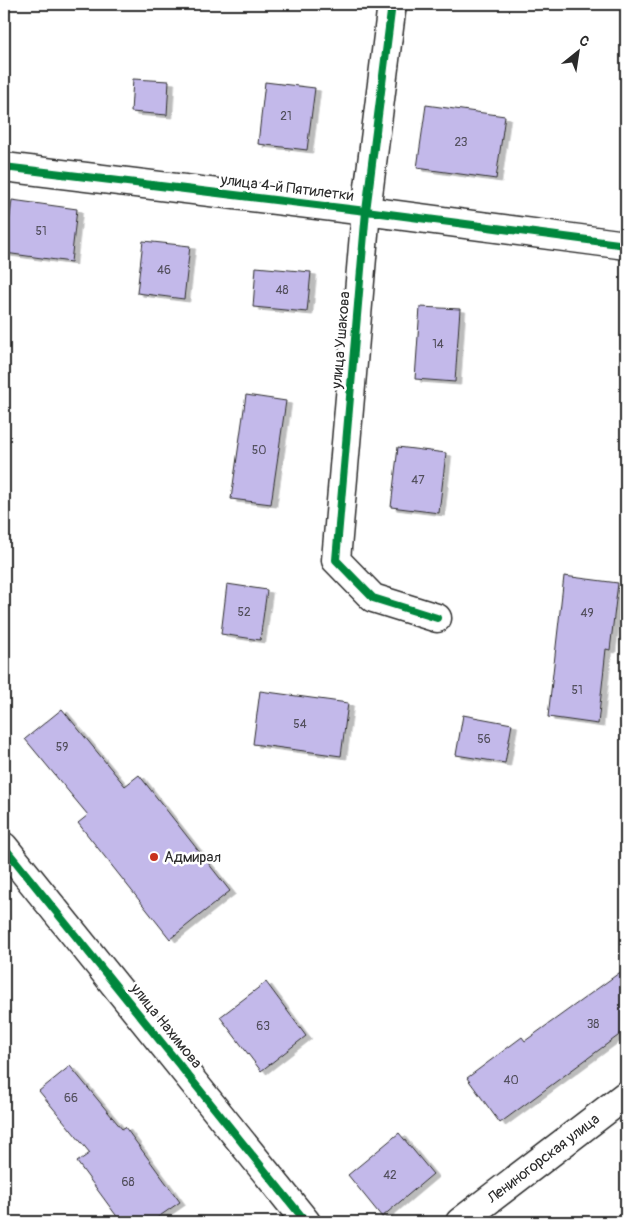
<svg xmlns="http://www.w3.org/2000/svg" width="630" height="1226" font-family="Pangolin,sans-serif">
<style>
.building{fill:#c3b9ea;stroke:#2b2b2b;filter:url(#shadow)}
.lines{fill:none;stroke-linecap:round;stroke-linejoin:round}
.minor-casing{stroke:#2b2b2b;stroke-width:31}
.tertiary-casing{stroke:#2b2b2b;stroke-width:31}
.minor{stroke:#fff;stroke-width:28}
.tertiary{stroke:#fff;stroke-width:28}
.cycleway-casing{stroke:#fff;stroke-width:11}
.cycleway{stroke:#00873e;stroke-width:8}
.poi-dot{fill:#c8321e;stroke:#fff;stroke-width:2}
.labels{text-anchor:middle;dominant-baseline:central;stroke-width:5;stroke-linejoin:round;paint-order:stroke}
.number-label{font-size:12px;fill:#514e5b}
.street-label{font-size:15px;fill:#2b2b2b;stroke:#fff}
.poi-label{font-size:15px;fill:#2b2b2b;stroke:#fff;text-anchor:start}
</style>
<defs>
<filter id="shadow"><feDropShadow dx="5.5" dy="3" stdDeviation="0" flood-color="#0004"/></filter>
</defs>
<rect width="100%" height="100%" fill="#fff"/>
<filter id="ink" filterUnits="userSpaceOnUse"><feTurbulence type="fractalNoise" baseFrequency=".02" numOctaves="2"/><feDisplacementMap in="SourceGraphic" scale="10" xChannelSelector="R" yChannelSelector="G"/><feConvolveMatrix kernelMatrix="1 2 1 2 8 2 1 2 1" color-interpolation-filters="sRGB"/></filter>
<g filter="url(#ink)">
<!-- building -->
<g class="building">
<path d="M133,79L169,81L167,115L131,112Z"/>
<path d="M265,82L315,88L307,150L258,144Z"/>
<path d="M426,105L505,116L496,179L417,168Z"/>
<path d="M12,200L77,209L71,262L5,253Z"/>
<path d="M143,241L190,246L184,299L137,293Z"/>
<path d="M256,267L311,272L307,312L253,307Z"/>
<path d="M420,307L460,309L455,382L415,379Z"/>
<path d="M246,395L286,401L271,504L231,499Z"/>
<path d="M398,447L446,453L439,513L391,507Z"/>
<path d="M564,576L618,583L610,650L606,649L598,724L548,717Z"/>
<path d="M227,584L267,590L260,640L221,634Z"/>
<path d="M260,691L348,703L341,756L253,744Z"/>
<path d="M62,709L125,786L139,775L230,891L170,939L78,823L88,815L25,739Z"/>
<path d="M463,715L512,724L505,763L456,755Z"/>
<path d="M626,968V1030L500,1123L467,1078L522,1037L525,1041Z"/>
<path d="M266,982L306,1036L261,1071L220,1017Z"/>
<path d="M70,1066L122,1129L125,1127L180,1202L151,1222H121L77,1162L90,1153L39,1091Z"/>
<path d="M399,1133L433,1174L382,1217L348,1175Z"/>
</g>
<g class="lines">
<defs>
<g id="minor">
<path d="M392,4L366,211L336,560L373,598L437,618"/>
<path d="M4,167L366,211L626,245"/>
<path id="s1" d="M460,1222L626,1095"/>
</g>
<path id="tertiary" d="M4,847L306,1222"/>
</defs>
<!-- minor casing -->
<use href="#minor" class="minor-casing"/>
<!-- tertiary casing -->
<use href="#tertiary" class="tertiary-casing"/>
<!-- minor -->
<use href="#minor" class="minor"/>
<!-- tertiary -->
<use href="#tertiary" class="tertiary"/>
<defs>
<g id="cycleway">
<path d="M392,4L366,211L336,560L373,598L437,618"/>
<path d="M4,167L366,211L626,245"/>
<path d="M4,847L306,1222"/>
</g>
</defs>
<!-- cycleway casing -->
<use href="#cycleway" class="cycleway-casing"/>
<!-- cycleway -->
<use href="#cycleway" class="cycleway"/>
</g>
</g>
<!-- markers -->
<circle class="poi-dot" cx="154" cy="857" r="5"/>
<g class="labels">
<!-- number labels -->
<g class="number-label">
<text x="286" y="116">21</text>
<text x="461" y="142">23</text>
<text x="41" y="231">51</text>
<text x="164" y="270">46</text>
<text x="282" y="290">48</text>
<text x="438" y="344">14</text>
<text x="259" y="450">50</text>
<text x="418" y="480">47</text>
<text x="244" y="612">52</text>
<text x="587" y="613">49</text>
<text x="577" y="690">51</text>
<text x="300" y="724">54</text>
<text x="484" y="739">56</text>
<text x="62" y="747">59</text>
<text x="593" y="1024">38</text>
<text x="263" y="1026">63</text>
<text x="511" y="1080">40</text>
<text x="71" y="1098">66</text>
<text x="390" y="1175">42</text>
<text x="128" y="1182">68</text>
</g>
<!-- street labels -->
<g class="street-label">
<text transform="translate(287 188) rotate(7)">улица 4-й Пятилетки</text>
<text transform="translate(341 340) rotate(-85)">улица Ушакова</text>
<text transform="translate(166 1026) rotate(51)">улица Нахимова</text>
<text stroke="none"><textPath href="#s1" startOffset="105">Лениногорская улица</textPath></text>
</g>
<!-- poi labels -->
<g class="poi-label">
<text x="164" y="857">Адмирал</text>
</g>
</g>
<!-- margin -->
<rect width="630" height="1226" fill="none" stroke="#fff" stroke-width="20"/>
<rect x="10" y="10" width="610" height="1206" fill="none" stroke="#2b2b2b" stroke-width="2" filter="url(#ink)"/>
<!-- north arrow -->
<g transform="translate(578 52) rotate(30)" stroke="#ffffff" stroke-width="4" paint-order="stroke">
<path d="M0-4L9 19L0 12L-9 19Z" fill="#2b2b2b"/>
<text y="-8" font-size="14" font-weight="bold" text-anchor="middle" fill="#2b2b2b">С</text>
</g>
</svg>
